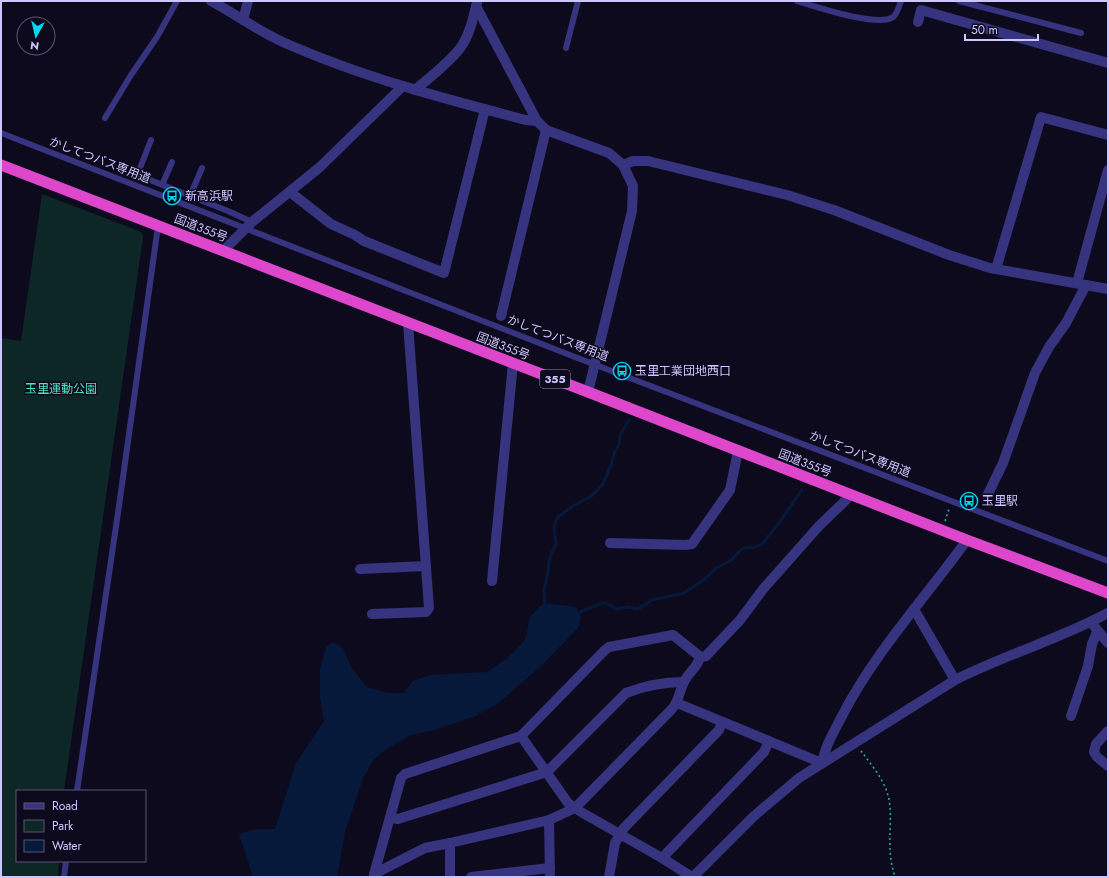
<svg xmlns="http://www.w3.org/2000/svg" width="1109" height="878" font-family="Jost,'Noto Sans JP',sans-serif">
<style>
.green{fill:#0d2726}
.water{fill:#06193a}
.lines{fill:none;stroke-linecap:round;stroke-linejoin:round}
.stream{stroke:#06193a;stroke-width:3}
.path{stroke:#26b3ac;stroke-width:1.5;stroke-dasharray:2 3;stroke-linecap:butt}
.service{stroke:#36337f;stroke-width:6}
.minor{stroke:#36337f;stroke-width:10}
.tertiary{stroke:#36337f;stroke-width:10}
.trunk{stroke:#de47cc;stroke-width:11}
.labels{text-anchor:middle;dominant-baseline:central;stroke-width:3;stroke-linejoin:round;paint-order:stroke}
.shield{fill:#0e0a1d;stroke:#948ebb;stroke-width:1}
.shield-label{font-size:11px;font-weight:bold;fill:#cdc6ff}
.street-label{font-size:12px;fill:#cdc6ff;stroke:#0e0a1d}
.poi-label{font-size:12px;fill:#cdc6ff;stroke:#0e0a1d;text-anchor:start}
.park-label{font-size:12px;fill:#4de4c0;stroke:#0e0a1d}
</style>
<rect width="100%" height="100%" fill="#0e0a1d"/>
<!-- green -->
<path class="green" d="M42,194L139,231L142,233L143,237L64,791H17V861H59L58,877H1V338L21,341Z"/>
<!-- water -->
<path class="water" d="M545,603L576,607L581,618L578,628L540,667L496,705L475,716L435,730L411,735L388,748L374,759L363,778L345,832L337,877H251L252,874L239,834L255,829H275L296,763L324,721L320,697V668L326,646L334,642L343,648L351,667L367,687L390,693H404L413,681L430,675L487,672L509,657L525,640L530,617L540,606Z"/>
<g class="lines">
<!-- stream -->
<g class="stream">
<path d="M545,606L544,590L548,572L549,560L556,543L554,529L556,521L558,517L573,506L593,495L603,484L611,465L615,451L619,445L620,435L629,420"/>
<path d="M576,615L582,611L602,603H606L616,609L628,607L638,609L652,600L684,593L705,579L716,568L730,561L743,548L755,547L762,544L779,523L802,490"/>
</g>
<!-- path -->
<g class="path">
<path d="M945,521L949,509"/>
<path d="M861,751C870,763 882,777 887,792C893,810 889,829 890,847C890,857 892,867 895,877"/>
</g>
<!-- service -->
<g class="service">
<path d="M797,1C815,6 878,28 893,17C897,14 899,6 901,1"/>
<path d="M959,1L1081,33"/>
<path d="M566,48L578,1"/>
<path d="M105,118L131,75L157,37L177,1"/>
<path d="M1,133L575,357L1108,561"/>
<path d="M151,140L138,173L140,176L228,211L252,222"/>
<path d="M162,185L172,162"/>
<path d="M190,196L202,168"/>
<path d="M77,791L119,506L158,226"/>
<path d="M64,877L66,861"/>
</g>
<!-- minor -->
<g class="minor">
<path d="M211,1C236,14 259,32 285,43C362,77 445,99 526,120L537,121"/>
<path d="M243,20L248,1"/>
<path d="M918,22L921,10L1108,63"/>
<path d="M623,165L633,161H648L787,195L834,210L949,255L990,268L1108,289"/>
<path d="M290,192L331,224L355,235L364,241L444,273L485,109"/>
<path d="M223,251L252,222L320,167L403,86"/>
<path d="M996,269L1041,117L1108,135"/>
<path d="M1077,283L1108,170"/>
<path d="M501,316L546,130"/>
<path d="M988,494L1003,463L1035,373L1049,347L1066,323L1086,285"/>
<path d="M610,543L686,545L692,544L730,490L738,451"/>
<path d="M360,569L426,566"/>
<path d="M492,581L513,363"/>
<path d="M914,609L955,680"/>
<path d="M372,614L426,612L429,608L408,323"/>
<path d="M1094,626L1108,643"/>
<path d="M677,703L822,763C825,746 834,732 842,716C875,652 925,598 967,540"/>
<path d="M1071,716L1088,666L1092,644L1097,632"/>
<path d="M1108,731L1096,744L1094,752L1097,757L1108,766"/>
<path d="M521,736L568,803L581,812L662,858L692,877"/>
<path d="M390,818L398,819L547,772L626,693C644,686 663,682 683,682"/>
<path d="M549,820L550,877"/>
<path d="M662,858L764,752L769,741"/>
<path d="M374,874L425,848L450,843L549,820L575,808L672,709C680,699 679,691 684,682C688,673 698,667 700,657L706,656L740,620L764,588L819,526L846,500L850,494"/>
<path d="M374,874L401,778L405,774L521,736L605,650L609,647L673,635L698,655L700,657"/>
<path d="M450,877V843"/>
<path d="M471,877L550,868"/>
<path d="M609,877L615,843L623,829L719,730L722,722"/>
</g>
<!-- tertiary -->
<g class="tertiary">
<path d="M476,6L537,121L546,130L609,153L623,165L633,186L632,211L588,392"/>
<path d="M415,90C429,78 450,62 461,47C470,34 473,18 477,3"/>
<path d="M693,877L754,816L799,778L955,680C1005,655 1059,639 1108,613"/>
</g>
<!-- trunk -->
<path class="trunk" d="M1,165L588,392L967,540L1108,593"/>
</g>
<!-- icons -->
<defs>
<symbol id="bus-ring" viewBox="-11 -11 22 22"><circle r="9.5" fill="#0e0a1d" stroke="#00d7f1" stroke-width="1.5"/><path d="M-5-6H5V4H4V6H2V4H-2V6H-4V4H-5ZM-3.5-4V0h7V-4ZM-3.5 1.2v1.5H-2V1.2ZM2 1.2v1.5H3.5V1.2Z" fill="#00d7f1"/></symbol>
</defs>
<g fill-rule="evenodd">
<use href="#bus-ring" x="162" y="186" width="20" height="20"/>
<use href="#bus-ring" x="612" y="361" width="20" height="20"/>
<use href="#bus-ring" x="959" y="491" width="20" height="20"/>
</g>
<g class="labels">
<!-- shield labels -->
<rect class="shield" x="540" y="370" width="30" height="18" rx="3"/>
<g class="shield-label">
<text x="555" y="379">355</text>
</g>
<!-- street labels -->
<g class="street-label">
<text transform="translate(100 160) rotate(21)">かしてつバス専用道</text>
<text transform="translate(201 228) rotate(21)">国道355号</text>
<text transform="translate(558 338) rotate(21)">かしてつバス専用道</text>
<text transform="translate(503 346) rotate(21)">国道355号</text>
<text transform="translate(860 454) rotate(21)">かしてつバス専用道</text>
<text transform="translate(805 463) rotate(21)">国道355号</text>
</g>
<!-- poi labels -->
<g class="poi-label">
<text x="185" y="196">新高浜駅</text>
<text x="635" y="371">玉里工業団地西口</text>
<text x="982" y="501">玉里駅</text>
</g>
<!-- park labels -->
<g class="park-label">
<text x="61" y="389">玉里運動公園</text>
</g>
</g>
<!-- border -->
<rect width="1109" height="878" fill="none" stroke="#cdc6ff" stroke-width="4"/>
<!-- legend -->
<rect x="16" y="790" width="130" height="72" fill="#0e0a1d" stroke="#5a5577"/>
<rect x="24" y="803" width="20" height="6" fill="#36337f" stroke="#5a5577"/>
<text x="52" y="810" font-size="12" fill="#cdc6ff">Road</text>
<rect x="24" y="820" width="20" height="12" fill="#0d2726" stroke="#5a5577"/>
<text x="52" y="830" font-size="12" fill="#cdc6ff">Park</text>
<rect x="24" y="840" width="20" height="12" fill="#06193a" stroke="#5a5577"/>
<text x="52" y="850" font-size="12" fill="#cdc6ff">Water</text>
<!-- north arrow -->
<g transform="translate(36 36) rotate(188)"><circle r="19" fill="#0e0a1d" stroke="#5a5577"/>
<path d="M0-3L7 15L0 10L-7 15Z" fill="#00d7f1"/>
<text y="-6" font-size="11" font-weight="bold" text-anchor="middle" fill="#cdc6ff">N</text>
</g>
<!-- scale -->
<path d="M965 34v6h73v-6" fill="none" stroke="#cdc6ff" stroke-width="2"/>
<text x="971" y="34" font-size="12" fill="#cdc6ff" stroke="#0e0a1d" stroke-width="3" paint-order="stroke">50 m</text>
</svg>
